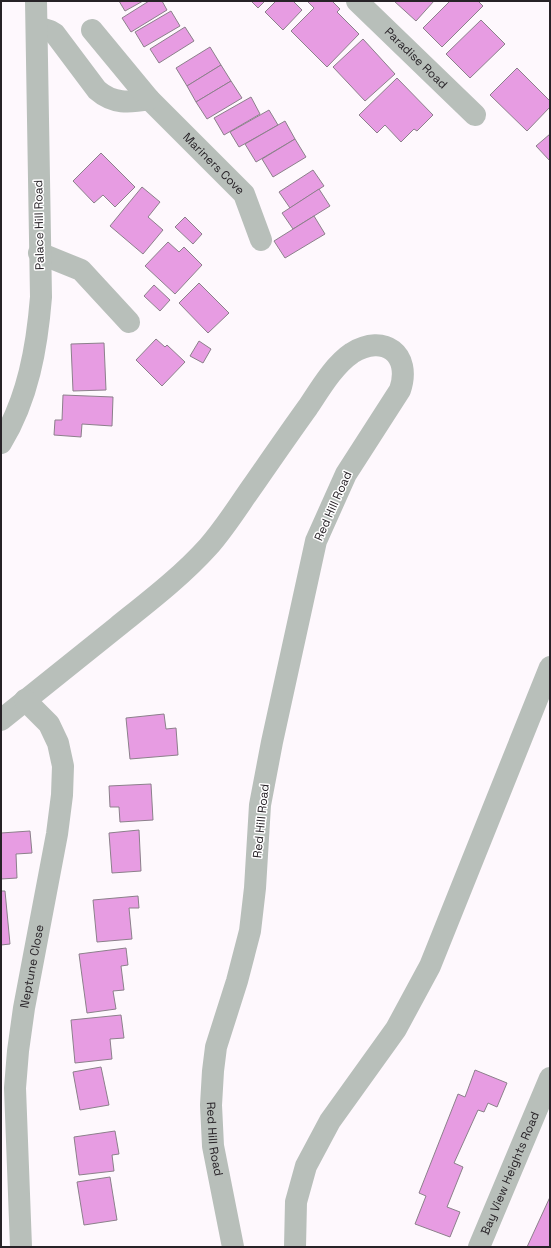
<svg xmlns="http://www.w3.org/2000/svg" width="551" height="1248" font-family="'Space Grotesk',sans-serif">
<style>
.building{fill:#e79ce2;stroke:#8c808b}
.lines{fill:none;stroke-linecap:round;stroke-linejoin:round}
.minor{stroke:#b8bfba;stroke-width:22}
.labels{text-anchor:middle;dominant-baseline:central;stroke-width:3;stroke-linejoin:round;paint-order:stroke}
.street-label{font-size:12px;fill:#272227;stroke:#fff}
</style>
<rect width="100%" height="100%" fill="#fef8fd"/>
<!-- building -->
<g class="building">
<path d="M119,1H143L125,11Z"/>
<path d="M149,1H162L167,10L131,32L122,18Z"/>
<path d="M251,1H265L258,8Z"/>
<path d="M276,1H293L302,10L283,30L265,12Z"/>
<path d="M307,1H332L340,9L337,12L359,34L327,67L291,31L314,8Z"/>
<path d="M394,1H434L416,21Z"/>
<path d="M450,1H478L483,6L442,47L423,28Z"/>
<path d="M171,11L180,26L144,47L135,32Z"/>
<path d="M481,20L505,44L470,78L446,54Z"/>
<path d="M185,27L194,41L159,63L150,49Z"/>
<path d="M363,39L395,74L365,101L333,67Z"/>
<path d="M210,47L221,65L187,86L176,68Z"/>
<path d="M221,65L231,81L196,102L187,86Z"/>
<path d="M517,68L550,101V107L527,131L490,95Z"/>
<path d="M397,78L433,115L417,131L414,129L401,142L385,125L377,133L359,115Z"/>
<path d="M231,81L242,98L207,119L196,102Z"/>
<path d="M251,97L260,114L224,135L214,118Z"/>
<path d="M269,110L278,125L239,147L230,132Z"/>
<path d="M285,121L295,139L256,162L245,144Z"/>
<path d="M550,134V161L536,146Z"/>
<path d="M295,139L306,157L273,177L262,159Z"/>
<path d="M101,153L135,187L115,207L103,195L94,203L73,181Z"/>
<path d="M313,170L324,186L290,208L279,192Z"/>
<path d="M142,187L160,202L148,217L163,230L143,254L110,226Z"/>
<path d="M319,189L330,206L293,229L282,213Z"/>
<path d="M314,216L325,234L285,258L274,241Z"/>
<path d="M185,217L202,234L193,244L175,227Z"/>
<path d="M168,242L179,252L184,247L202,265L175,294L145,266Z"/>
<path d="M199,283L229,313L208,333L179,303Z"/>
<path d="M154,285L170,300L160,311L144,296Z"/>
<path d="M156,339L165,347L167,345L185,362L162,386L136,360Z"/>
<path d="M199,341L211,349L203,363L190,356Z"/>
<path d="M104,343L106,390L73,391L71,344Z"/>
<path d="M63,395L113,397L112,426L82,424L81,437L54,435L55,420H62Z"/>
<path d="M164,714L166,729L176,728L178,755L130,759L126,718Z"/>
<path d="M151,784L153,820L120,822L119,807H110L109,786Z"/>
<path d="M139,830L141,871L112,873L109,833Z"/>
<path d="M30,831L32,853L16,854L17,878L1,879V833Z"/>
<path d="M1,891H5L10,944L1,945Z"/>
<path d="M138,896L139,908H129L132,939L97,942L93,900Z"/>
<path d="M126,948L128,965L121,966L124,990L113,991L116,1009L87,1013L79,954Z"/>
<path d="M121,1015L124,1038L110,1039L112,1059L75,1063L71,1020Z"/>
<path d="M101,1067L109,1105L80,1110L73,1072Z"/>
<path d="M475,1070L507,1083L497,1107L488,1103L484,1112L478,1110L454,1163L463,1167L447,1207L460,1212L450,1237L415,1224L426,1196L419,1193L458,1094L465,1097Z"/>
<path d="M115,1131L119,1154L112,1155L114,1171L79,1175L74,1137Z"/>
<path d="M110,1177L117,1220L84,1225L77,1182Z"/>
<path d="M550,1197V1247H527Z"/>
</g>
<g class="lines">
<!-- minor -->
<g class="minor">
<path id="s1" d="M357,1L475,115"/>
<path id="s2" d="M37,27L50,31L55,34L97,90C113,104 129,103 149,99L244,194L261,240"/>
<path d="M92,30L149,99"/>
<path d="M39,253L81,270L129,322"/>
<path d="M1,443C28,399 37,347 41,297L36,1"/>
<path id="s3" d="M1,720C40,689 78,658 117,627C148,602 181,577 208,547C225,528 239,505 254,484C272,458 290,432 308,407C320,389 334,365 352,353C384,333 412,354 400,390L346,474L316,541L272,742L260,805L255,888L250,931L237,981L216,1047L213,1071L211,1105L213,1146L233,1247"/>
<path id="s4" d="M21,1247L15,1088L18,1051L24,1008L57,834L62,795L63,766L58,743L49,724L25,700"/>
<path d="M295,1247L296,1202L306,1166L330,1121L396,1029L430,966L550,667"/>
<path id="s5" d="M479,1247L550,1078"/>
</g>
</g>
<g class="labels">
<!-- street labels -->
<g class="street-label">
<text stroke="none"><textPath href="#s1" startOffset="82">Paradise Road</textPath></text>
<text stroke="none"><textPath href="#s2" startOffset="236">Mariners Cove</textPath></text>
<text transform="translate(39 225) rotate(-91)">Palace Hill Road</text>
<text transform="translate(333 506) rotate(-66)">Red Hill Road</text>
<text transform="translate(261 821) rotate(-84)">Red Hill Road</text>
<text stroke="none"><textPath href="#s4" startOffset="282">Neptune Close</textPath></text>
<text stroke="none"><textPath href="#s3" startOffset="1381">Red Hill Road</textPath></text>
<text stroke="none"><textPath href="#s5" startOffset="80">Bay View Heights Road</textPath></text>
</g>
</g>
<!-- border -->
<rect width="551" height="1248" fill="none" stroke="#272227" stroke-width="4"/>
</svg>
